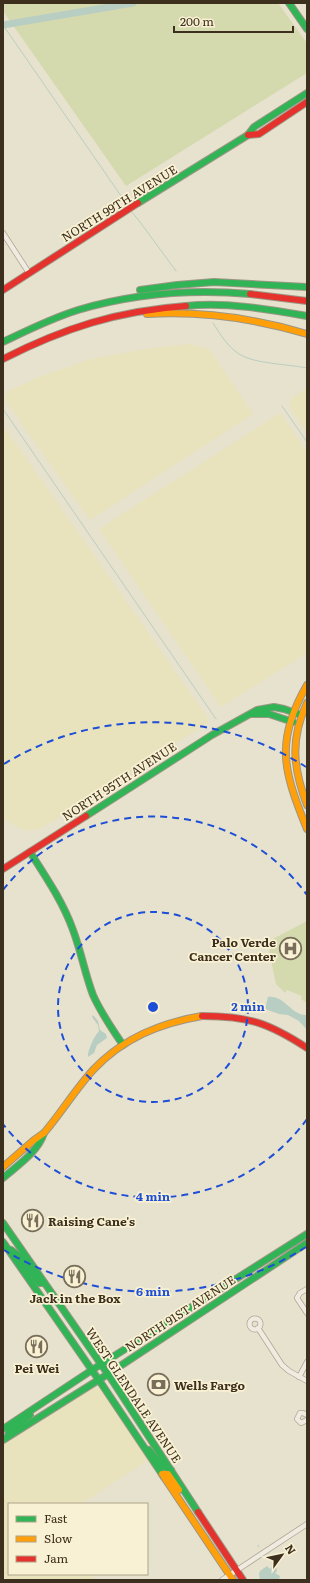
<svg xmlns="http://www.w3.org/2000/svg" width="310" height="1583" font-family="Literata,serif">
<style>
.farmland{fill:#e8e3bc}
.green{fill:#d4d9ae}
.water{fill:#b9cec2}
.lines{fill:none;stroke-linecap:round;stroke-linejoin:round}
.stream{stroke:#b9cec2;stroke-width:1}
.river{stroke:#b9cec2;stroke-width:7}
.street-casing{stroke:#ada696;stroke-width:6}
.fast-casing{stroke:#9c9686;stroke-width:8}
.slow-casing{stroke:#9c9686;stroke-width:8}
.jam-casing{stroke:#9c9686;stroke-width:8}
.street{stroke:#efebe0;stroke-width:4.5}
.fast{stroke:#30b455;stroke-width:6}
.slow{stroke:#ff9f0a;stroke-width:6}
.jam{stroke:#e5322d;stroke-width:6}
.ring{fill:none;stroke:#1d4ed8;stroke-width:2;stroke-dasharray:7 5}
.labels{text-anchor:middle;dominant-baseline:central;stroke-width:3.5;stroke-linejoin:round;paint-order:stroke}
.street-label{font-size:12px;fill:#3d2f1d;stroke:#f9f1d3}
.poi-label{font-size:12px;font-weight:bold;fill:#3d2f1d;stroke:#f9f1d3;text-anchor:start}
.centre{fill:#1d4ed8;stroke:#f9f1d3;stroke-width:2}
.ring-label{font-size:12px;text-anchor:middle;font-weight:bold;fill:#1d4ed8;stroke:#f9f1d3;stroke-width:3.5;stroke-linejoin:round;paint-order:stroke}
</style>
<rect width="100%" height="100%" fill="#e7e2cd"/>
<!-- farmland -->
<g class="farmland">
<path d="M190,344L209,349L253,414L90,520L5,400V395L8,391L39,377L91,359L146,349Z"/>
<path d="M307,388V433L292,411L290,405L292,398Z"/>
<path d="M280,413L307,452V653L221,707L99,529Z"/>
<path d="M3,425L207,717L208,723L42,828L25,831L11,823L3,817Z"/>
<path d="M95,1387L101,1390L148,1460L81,1504H9V1574H92L96,1580H3V1445Z"/>
</g>
<!-- green -->
<g class="green">
<path d="M3,3H278L307,43V73L126,186L3,11Z"/>
<path d="M307,921V1003L301,999L302,996L287,990L285,993L276,984L269,950L272,948L271,940Z"/>
</g>
<!-- water -->
<g class="water">
<path d="M268,997C285,995 291,1016 307,1015V1030L299,1021L288,1015L279,1014L265,1009Z"/>
<path d="M93,1015L98,1021L100,1030L106,1034L107,1038L97,1045L94,1053L88,1057C87,1052 94,1036 99,1031L98,1025L92,1017Z"/>
<path d="M267,1566L270,1569L273,1566L276,1567L277,1571L275,1573L280,1576L279,1580H260L259,1574L260,1571Z"/>
</g>
<g class="lines">
<!-- stream -->
<g class="stream">
<path d="M3,25L128,206"/>
<path d="M131,211L140,222L176,271"/>
<path d="M213,323C220,334 228,347 239,354C254,364 288,364 307,368"/>
<path d="M282,406L307,442"/>
<path d="M3,409L216,719"/>
<path d="M258,1545L259,1547"/>
</g>
<!-- river -->
<path class="river" d="M3,25L133,3"/>
<defs>
<g id="street">
<path d="M3,233L29,273"/>
<path d="M307,1289L300,1293L297,1298L307,1313"/>
<circle cx="255" cy="1324" r="5.5"/>
<path d="M258,1328L282,1365L289,1371L307,1381"/>
<path d="M299,1377L307,1362"/>
<path d="M307,1415L303,1413H300L297,1419L301,1423L307,1420"/>
<path d="M222,1580L307,1524"/>
</g>
<g id="fast">
<path d="M289,3L307,29"/>
<path d="M138,203L248,135L254,127L307,93"/>
<path d="M140,290L177,285L214,282L307,287"/>
<path d="M186,306C226,302 267,309 307,316"/>
<path d="M3,342C28,330 52,318 78,310C135,293 192,289 250,294"/>
<path d="M252,714H269L293,722"/>
<path d="M86,816L212,735L257,710L274,707L284,709L301,715"/>
<path d="M30,852C46,877 63,902 73,930C81,951 85,974 93,995C101,1013 112,1029 123,1045"/>
<path d="M3,1178C18,1165 38,1152 44,1133"/>
<path d="M3,1223L112,1380L198,1512"/>
<path d="M3,1242L103,1386L164,1477"/>
<path d="M11,1250L19,1256L39,1283H44"/>
<path d="M3,1429L92,1370L307,1234"/>
<path d="M8,1436L9,1431L30,1415"/>
<path d="M3,1440L108,1374L307,1243"/>
<path d="M149,1450L161,1465L171,1470"/>
</g>
<g id="slow">
<path d="M147,314C202,311 254,318 307,334"/>
<path d="M307,685C274,742 284,772 307,829"/>
<path d="M307,703C290,739 293,768 307,805"/>
<path d="M3,1167L34,1140L44,1133C61,1113 75,1090 93,1070C123,1038 160,1023 202,1016"/>
<path d="M162,1474H168L179,1490"/>
<path d="M164,1477L233,1580"/>
</g>
<g id="jam">
<path d="M248,135L259,134L307,102"/>
<path d="M3,290L138,203"/>
<path d="M250,294L307,301"/>
<path d="M3,359C64,328 117,311 186,306"/>
<path d="M3,869L86,816"/>
<path d="M202,1016C248,1016 269,1023 307,1048"/>
<path d="M198,1512L243,1580"/>
</g>
</defs>
<!-- street casing -->
<use href="#street" class="street-casing"/>
<!-- fast casing -->
<use href="#fast" class="fast-casing"/>
<!-- slow casing -->
<use href="#slow" class="slow-casing"/>
<!-- jam casing -->
<use href="#jam" class="jam-casing"/>
<!-- street -->
<use href="#street" class="street"/>
<!-- fast -->
<use href="#fast" class="fast"/>
<!-- slow -->
<use href="#slow" class="slow"/>
<!-- jam -->
<use href="#jam" class="jam"/>
</g>
<!-- distance rings -->
<g class="ring">
<circle cx="153" cy="1007" r="95"/>
<path d="M307 1119A190 190 0 0 1 3 1124M3 890A190 190 0 0 1 307 895"/>
<path d="M306 1247A285 285 0 0 1 4 1250M4 764A285 285 0 0 1 306 767"/>
</g>
<!-- icons -->
<defs>
<symbol id="hospital-ring" viewBox="-11 -11 22 22"><circle r="9.5" fill="#f9f1d3" stroke="#786e5b" stroke-width="1.5"/><path d="M-5-5h3v3.5h4V-5h3V5h-3V1.5h-4V5h-3Z" fill="#786e5b"/></symbol>
<symbol id="restaurant-ring" viewBox="-11 -11 22 22"><circle r="9.5" fill="#f9f1d3" stroke="#786e5b" stroke-width="1.5"/><path d="M-5-6h1v4h1v-4h1v4h1v-4h1v5L-1.5 .5V6h-2V.5L-5-1ZM5-6V6H3V1.5H1.5Q1.5-4 5-6Z" fill="#786e5b"/></symbol>
<symbol id="bank-ring" viewBox="-11 -11 22 22"><circle r="9.5" fill="#f9f1d3" stroke="#786e5b" stroke-width="1.5"/><path d="M-6-4H6V4H-6ZM0-2.3a2.3 2.3 0 1 0 0 4.6a2.3 2.3 0 1 0 0-4.6Z" fill="#786e5b"/></symbol>
</defs>
<g fill-rule="evenodd">
<use href="#hospital-ring" x="278" y="936" width="25" height="25"/>
<use href="#restaurant-ring" x="20" y="1208" width="25" height="25"/>
<use href="#restaurant-ring" x="62" y="1264" width="25" height="25"/>
<use href="#restaurant-ring" x="24" y="1334" width="25" height="25"/>
<use href="#bank-ring" x="146" y="1372" width="25" height="25"/>
</g>
<g class="labels">
<!-- street labels -->
<g class="street-label">
<text transform="translate(119 203) rotate(-32)">NORTH 99TH AVENUE</text>
<text transform="translate(119 781) rotate(-33)">NORTH 95TH AVENUE</text>
<text transform="translate(180 1313) rotate(-33)">NORTH 91ST AVENUE</text>
<text transform="translate(134 1395) rotate(56)">WEST GLENDALE AVENUE</text>
</g>
<!-- poi labels -->
<g class="poi-label">
<text x="276" y="942" text-anchor="end">Palo Verde<tspan x="276" dy="14">Cancer Center</tspan></text>
<text x="48" y="1221">Raising Cane's</text>
<text x="75" y="1298" text-anchor="middle">Jack in the Box</text>
<text x="37" y="1368" text-anchor="middle">Pei Wei</text>
<text x="174" y="1385">Wells Fargo</text>
</g>
</g>
<circle cx="153" cy="1007" r="6" class="centre"/>
<g class="ring-label">
<text x="248" y="1011">2 min</text>
<text x="153" y="1201">4 min</text>
<text x="153" y="1296">6 min</text>
</g>
<!-- border -->
<rect width="310" height="1583" fill="none" stroke="#3d2f1d" stroke-width="8"/>
<!-- legend -->
<rect x="8" y="1503" width="140" height="72" fill="#f9f1d3" stroke="#aea38a"/>
<rect x="16" y="1516" width="20" height="6" fill="#30b455" stroke="#aea38a"/>
<text x="44" y="1523" font-size="12" fill="#3d2f1d">Fast</text>
<rect x="16" y="1536" width="20" height="6" fill="#ff9f0a" stroke="#aea38a"/>
<text x="44" y="1543" font-size="12" fill="#3d2f1d">Slow</text>
<rect x="16" y="1556" width="20" height="6" fill="#e5322d" stroke="#aea38a"/>
<text x="44" y="1563" font-size="12" fill="#3d2f1d">Jam</text>
<!-- north arrow -->
<g transform="translate(282 1555) rotate(57)" stroke="#f9f1d3" stroke-width="3" paint-order="stroke">
<path d="M0-3L7 15L0 10L-7 15Z" fill="#3d2f1d"/>
<text y="-6" font-size="11" font-weight="bold" text-anchor="middle" fill="#3d2f1d">N</text>
</g>
<!-- scale -->
<path d="M174 26v6h119v-6" fill="none" stroke="#3d2f1d" stroke-width="2"/>
<text x="180" y="26" font-size="12" fill="#3d2f1d" stroke="#f9f1d3" stroke-width="3" paint-order="stroke">200 m</text>
</svg>
